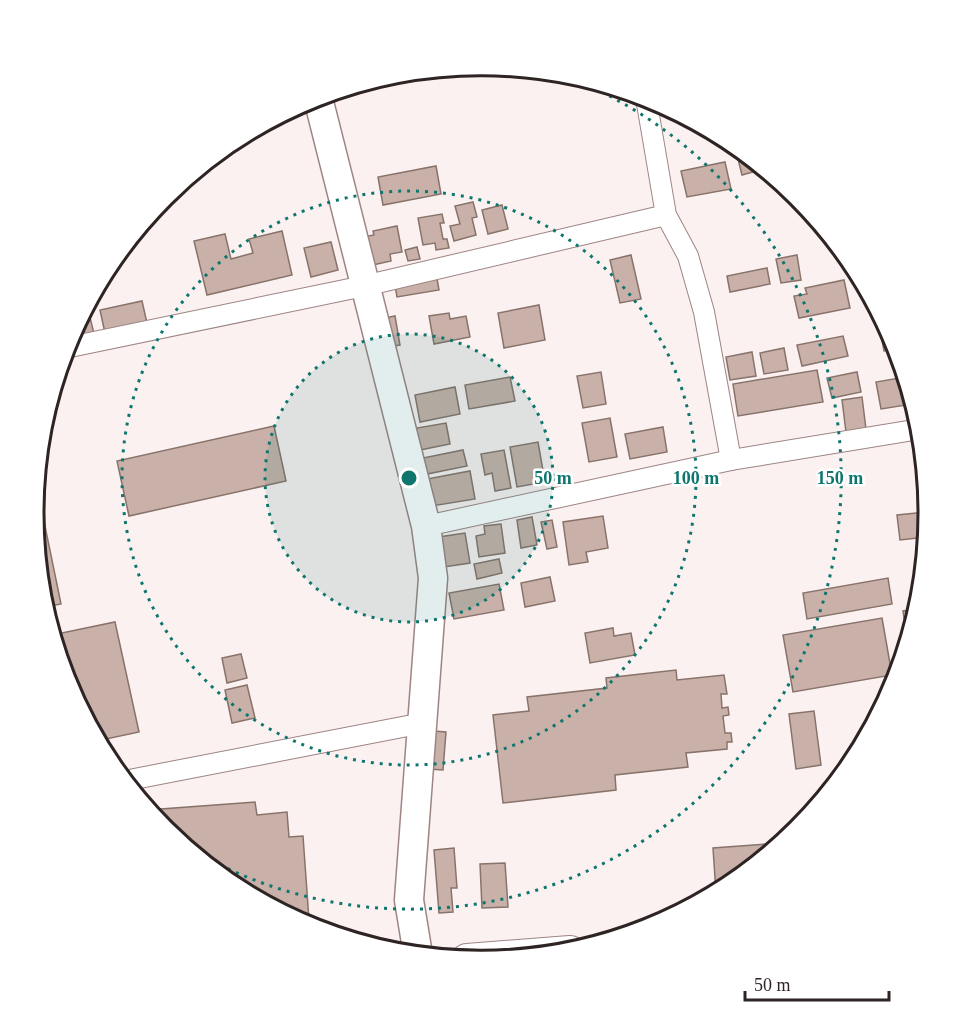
<svg xmlns="http://www.w3.org/2000/svg" width="961" height="1027" font-family="'Times New Roman',serif">
<style>
.building{fill:#c9b1a9;stroke:#88736b;stroke-width:1.5}
.lines{fill:none;stroke-linecap:round;stroke-linejoin:round}
.street-casing{stroke:#9d8584;stroke-width:22}
.secondary-casing{stroke:#9d8584;stroke-width:31}
.primary-casing{stroke:#9d8584;stroke-width:34}
.street{stroke:#fff;stroke-width:20}
.secondary{stroke:#fff;stroke-width:28}
.primary{stroke:#fff;stroke-width:32}
.ring{fill:none;stroke:#0f766e;stroke-width:3;stroke-dasharray:3 6}
.rim{fill:none;stroke:#2e2424;stroke-width:3}
.centre{fill:#0f766e;stroke:#fff;stroke-width:3}
.ring-label{font-size:18px;text-anchor:middle;font-weight:bold;fill:#0f766e;stroke:#fff;stroke-width:5;stroke-linejoin:round;paint-order:stroke}
</style>
<rect width="100%" height="100%" fill="#fcf1f1"/>
<!-- building -->
<g class="building">
<path d="M744,153L759,166L760,170L742,175L737,155Z"/>
<path d="M725,162L731,189L687,197L681,171Z"/>
<path d="M436,166L441,194L383,205L378,177Z"/>
<path d="M473,202L477,217L472,218L476,235L454,241L450,226L460,224L455,206Z"/>
<path d="M502,205L508,229L488,234L482,210Z"/>
<path d="M442,214L444,223H440L443,239H447L449,248L436,250L435,243L423,245L418,218Z"/>
<path d="M397,226L402,252L390,254L391,261L368,266L363,237L374,235L373,231Z"/>
<path d="M282,231L292,275L207,295L194,241L225,234L231,259L253,253L249,239Z"/>
<path d="M331,242L338,270L311,277L304,248Z"/>
<path d="M417,247L420,259L408,261L405,250Z"/>
<path d="M631,255L641,299L620,303L610,260Z"/>
<path d="M797,255L801,280L781,283L776,259Z"/>
<path d="M767,268L770,284L730,292L727,276Z"/>
<path d="M436,273L439,290L397,297L394,280Z"/>
<path d="M844,280L850,308L799,318L794,296L807,294L805,288Z"/>
<path d="M142,301L147,323L105,333L100,310Z"/>
<path d="M539,305L545,340L504,348L498,313Z"/>
<path d="M88,309L94,334L69,339L84,310Z"/>
<path d="M449,313L450,319L466,316L470,337L434,344L429,316Z"/>
<path d="M395,316L400,345L386,347L380,319Z"/>
<path d="M878,319H881L896,349L884,351Z"/>
<path d="M843,336L848,356L802,366L797,345Z"/>
<path d="M784,348L788,370L764,374L760,353Z"/>
<path d="M752,352L756,376L730,380L726,357Z"/>
<path d="M817,370L823,402L738,416L733,384Z"/>
<path d="M601,372L606,404L583,408L577,376Z"/>
<path d="M857,372L861,392L832,398L827,378Z"/>
<path d="M510,377L515,401L469,409L465,385Z"/>
<path d="M905,377L913,404L881,409L876,382Z"/>
<path d="M455,387L460,414L420,422L415,395Z"/>
<path d="M862,397L866,429L846,432L842,400Z"/>
<path d="M610,418L617,457L589,462L582,423Z"/>
<path d="M446,423L450,444L415,451L411,429Z"/>
<path d="M274,426L286,481L129,516L117,461Z"/>
<path d="M663,427L667,452L630,459L625,434Z"/>
<path d="M538,442L545,482L517,487L510,447Z"/>
<path d="M463,450L467,466L427,474L423,458Z"/>
<path d="M504,450L511,488L495,491L492,473L485,475L481,454Z"/>
<path d="M470,471L475,499L432,506L427,479Z"/>
<path d="M35,492H38L61,604L44,607L33,513Z"/>
<path d="M926,512V537L900,540L897,515Z"/>
<path d="M603,516L608,548L586,552L588,562L569,565L563,522Z"/>
<path d="M532,517L537,545L521,548L517,520Z"/>
<path d="M552,520L557,547L547,549L541,522Z"/>
<path d="M501,524L505,553L479,557L476,536L485,534L484,526Z"/>
<path d="M465,533L470,563L444,567L439,537Z"/>
<path d="M499,559L502,573L477,579L474,564Z"/>
<path d="M550,577L555,601L525,607L521,583Z"/>
<path d="M888,578L892,604L807,619L803,593Z"/>
<path d="M499,584L504,610L454,619L449,593Z"/>
<path d="M917,609L907,641L903,611Z"/>
<path d="M882,618L892,675L793,692L783,635Z"/>
<path d="M115,622L139,732L97,741L67,684L52,635Z"/>
<path d="M613,628L614,636L631,633L635,655L590,663L585,633Z"/>
<path d="M241,654L247,678L227,683L222,658Z"/>
<path d="M676,670L677,680L724,675L727,694H721L722,708L728,707L729,715L723,716L725,733H731L732,742H727V749L686,753L688,767L615,775L616,790L503,803L493,715L529,711L527,697L607,688L606,678Z"/>
<path d="M247,685L255,718L232,723L225,690Z"/>
<path d="M814,711L821,765L796,769L789,714Z"/>
<path d="M433,731L446,732L443,770L429,769Z"/>
<path d="M255,802L257,815L287,812L289,837L303,836L309,920L297,921L232,885L164,830L148,810Z"/>
<path d="M813,810L803,823L801,812Z"/>
<path d="M793,833L729,886L716,893L713,848L780,843L779,834Z"/>
<path d="M454,848L457,888H451L453,912L439,913L434,850Z"/>
<path d="M505,863L508,907L482,908L480,864Z"/>
</g>
<g class="lines">
<defs>
<g id="street">
<path d="M646,98L666,215L688,256L704,312L731,460"/>
<path d="M65,348L364,286L666,215"/>
<path d="M426,526L731,460L920,429"/>
<path d="M124,781L423,723"/>
</g>
<path id="secondary" d="M318,98L426,526L433,578L409,900L418,955"/>
<path id="primary" d="M467,960L570,952"/>
</defs>
<!-- street casing -->
<use href="#street" class="street-casing"/>
<!-- secondary casing -->
<use href="#secondary" class="secondary-casing"/>
<!-- primary casing -->
<use href="#primary" class="primary-casing"/>
<!-- street -->
<use href="#street" class="street"/>
<!-- secondary -->
<use href="#secondary" class="secondary"/>
<!-- primary -->
<use href="#primary" class="primary"/>
</g>
<!-- distance rings -->
<circle cx="409" cy="478" r="144" fill="#0f766e" fill-opacity=".12"/>
<g class="ring">
<circle cx="409" cy="478" r="144"/>
<circle cx="409" cy="478" r="287"/>
<path d="M560 74A431 431 0 1 1 184 845"/>
</g>
<!-- crop -->
<path d="M0 0H961V1027H0ZM44 513a437 437 0 1 1 874 0a437 437 0 1 1-874 0Z" fill="#fff" fill-rule="evenodd"/>
<path class="rim" d="M44 513a437 437 0 1 1 874 0a437 437 0 1 1-874 0Z"/>
<circle cx="409" cy="478" r="9" class="centre"/>
<g class="ring-label">
<text x="553" y="484">50 m</text>
<text x="696" y="484">100 m</text>
<text x="840" y="484">150 m</text>
</g>
<!-- scale -->
<path d="M745 991v9h144v-9" fill="none" stroke="#2e2424" stroke-width="3"/>
<text x="754" y="991" font-size="18" fill="#2e2424" stroke="#ffffff" stroke-width="4.5" paint-order="stroke">50 m</text>
</svg>
